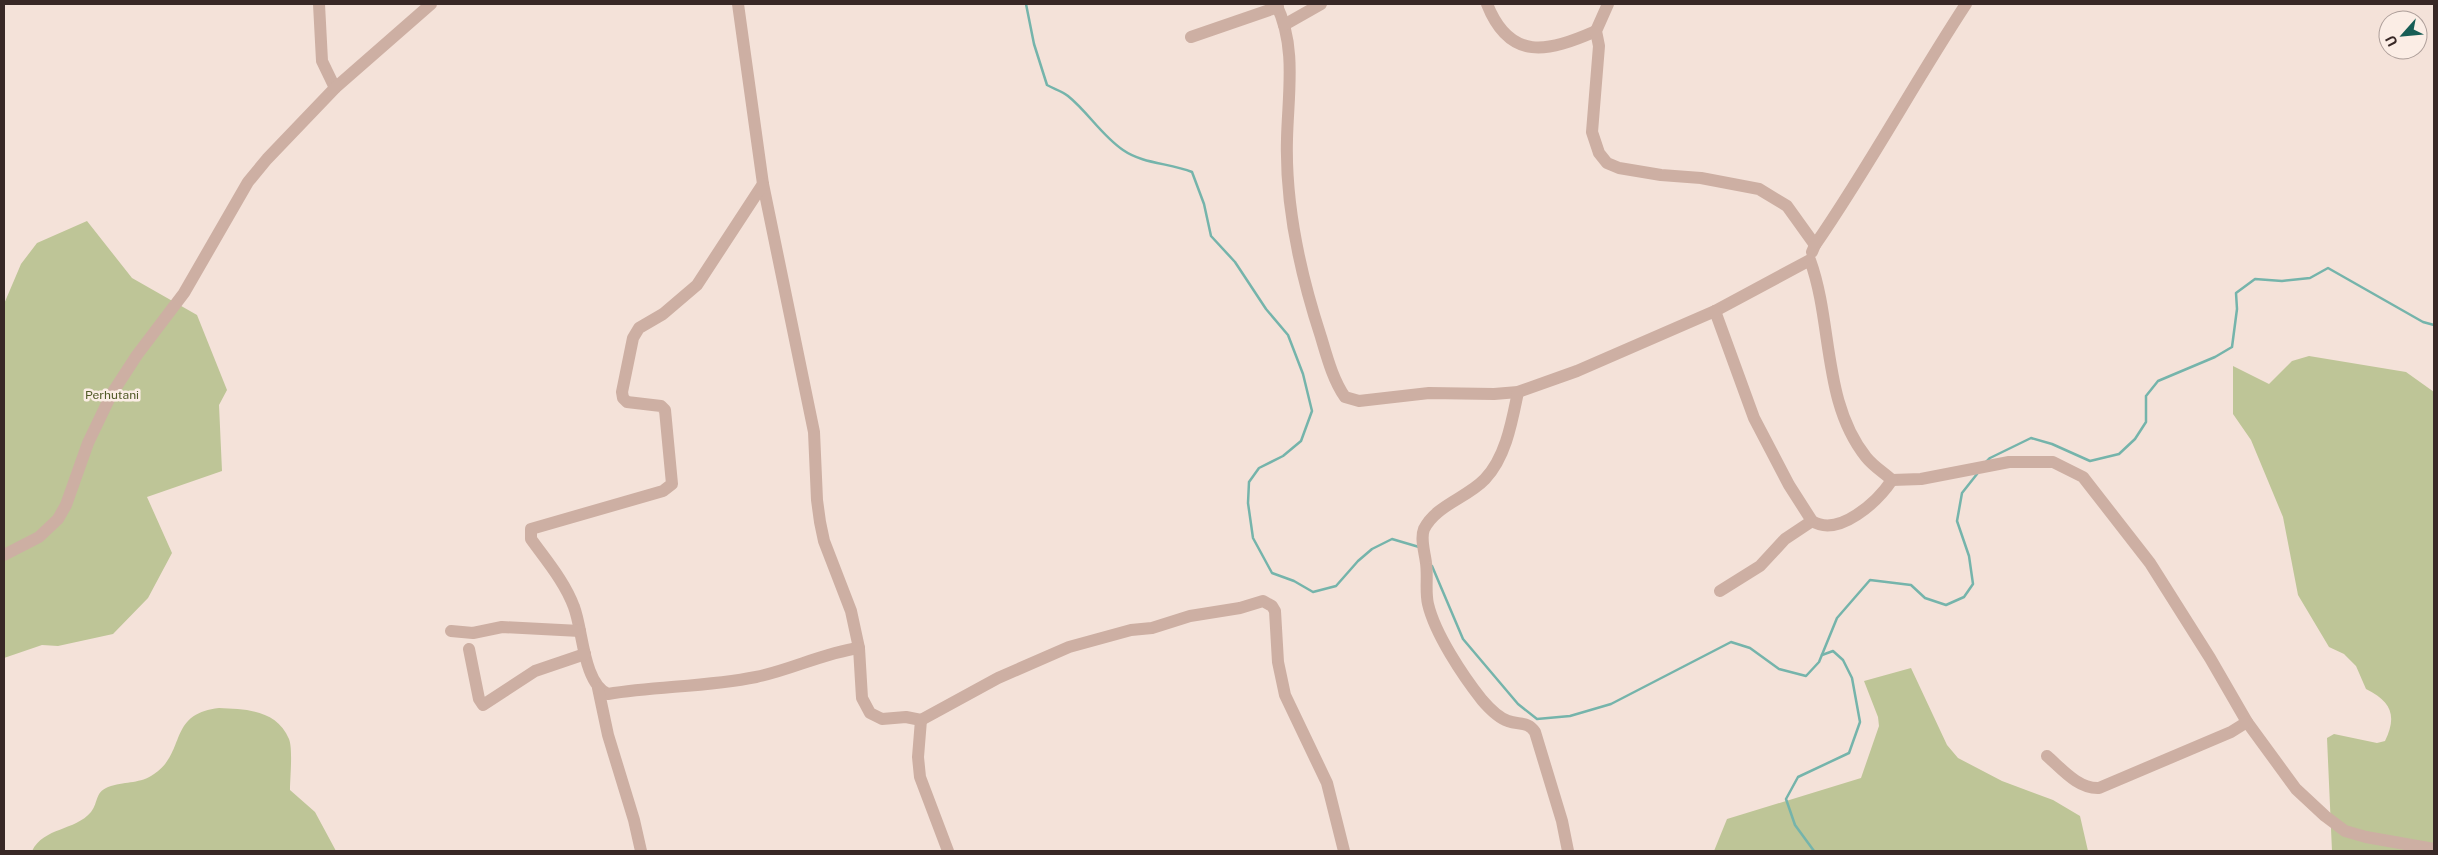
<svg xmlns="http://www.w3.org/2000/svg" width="2438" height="855" font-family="'Public Sans',sans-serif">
<rect width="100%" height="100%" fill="#f4e2d9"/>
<g fill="#bec597">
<polygon points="87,221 132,278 197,315 227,390 219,405 222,471 147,497 172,553 148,598 113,634 58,646 42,645 4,658 4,304 21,264 37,243"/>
<path d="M2309 356 2406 372 2434 392V851H2332L2327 738 2334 734 2377 743 2385 741C2397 716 2392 702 2366 689L2356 666 2344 654 2329 647 2298 595 2283 517 2251 440 2233 414V366L2269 384 2292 361Z"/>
<polygon points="1911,668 1947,745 1958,758 2002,781 2053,800 2080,816 2088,851 1714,851 1727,819 1861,778 1879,726 1878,717 1864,681"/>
<path d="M219 708C246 709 277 710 289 739 293 749 290 778 290 790L315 812 336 851H32C44 827 75 831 91 812 99 802 94 791 111 786 127 781 140 784 154 774 187 752 167 714 219 708Z"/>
</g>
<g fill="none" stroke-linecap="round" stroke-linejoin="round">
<g stroke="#75b4ab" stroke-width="2.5">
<path d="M1026 4 1034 44 1047 85C1054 89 1062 91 1068 96 1088 112 1101 135 1123 150 1143 164 1170 163 1192 172L1204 204 1211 236 1235 262 1266 309 1288 335 1303 374 1312 411 1301 441 1283 456 1259 468 1249 482 1248 503 1253 538 1272 573 1294 581 1313 592 1336 586 1358 561 1372 549 1392 539 1419 547"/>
<polyline points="1986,462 1990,458 2031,438 2052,444 2090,461 2119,454 2135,439 2146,422 2146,396 2158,381 2215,357 2232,347 2237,309 2236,293 2255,279 2282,281 2310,278 2328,268 2423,322 2434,325"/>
<polyline points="1432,566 1463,639 1518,704 1537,719 1570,716 1611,704 1731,642 1750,648 1779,669 1806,676 1819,662 1837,618 1870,580 1911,585 1925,598 1946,605 1964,597 1973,584 1969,556 1957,521 1962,493 1977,474"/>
<polyline points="1814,851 1795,825 1786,799 1798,777 1849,753 1860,722 1852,678 1843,660 1833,651 1822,655"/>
</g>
<g stroke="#cdafa3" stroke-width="12">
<polyline points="319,4 322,61 335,88"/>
<polyline points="738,4 763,184 814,432 817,500 820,522 824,541 851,611 859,648 862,698 870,713 882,719 906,717 921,720 918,757 920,777 948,851"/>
<path d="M1276 4C1297 46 1288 94 1287 139 1285 207 1300 273 1321 337 1327 357 1333 380 1345 397L1359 401 1429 393 1494 394 1518 392 1577 371 1715 311 1810 260C1833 323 1822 402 1866 457 1873 466 1883 472 1892 480L1921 479 2009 462H2053L2083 477 2150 563 2210 658 2247 722 2296 789 2325 816 2345 831 2366 837 2434 849"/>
<path d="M1487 4C1510 62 1548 52 1596 31"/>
<polyline points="1608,4 1596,31 1599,46 1592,132 1599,153 1607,163 1619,168 1661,175 1701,178 1759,189 1787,206 1815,245"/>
<polyline points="1284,25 1321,4"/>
<polyline points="1191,37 1278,7"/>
<path d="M763 184 697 285 663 314 639 328 633 338 622 392 623 398 627 402 661 406 665 410 672 484 663 491 531 529V539C546 560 565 582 574 607 583 630 583 683 608 694 657 686 707 687 756 677 791 670 823 653 859 648"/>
<path d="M1812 252 1815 245C1869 167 1914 83 1966 4"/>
<path d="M1715 311 1754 418 1789 485 1812 521C1839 538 1878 501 1892 480"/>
<path d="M1518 392C1512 421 1506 457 1485 479 1467 498 1436 505 1424 529 1420 539 1425 553 1426 563 1428 577 1425 591 1428 604 1435 634 1463 676 1482 700 1488 707 1499 718 1508 721 1519 725 1528 721 1535 732L1562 821 1568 851"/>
<polyline points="4,555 39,537 58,519 66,505 88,443 111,395 137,355 184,293 248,182 267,159 335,88 431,4"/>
<polyline points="1720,591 1760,566 1785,539 1812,521"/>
<polyline points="451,631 473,633 502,627 580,631"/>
<polyline points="469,649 479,699 483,705 535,671 585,654"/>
<polyline points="598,688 608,735 634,820 641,851"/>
<polyline points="921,720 998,678 1069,647 1131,630 1152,628 1190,616 1240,608 1263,601 1272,606 1275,611 1278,662 1285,695 1327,783 1344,851"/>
<path d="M2047 756C2062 769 2078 789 2099 788L2231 732 2247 722"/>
</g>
</g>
<g text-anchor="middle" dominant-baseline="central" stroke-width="5" stroke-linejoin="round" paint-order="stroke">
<g font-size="12" fill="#505927" stroke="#fbede5">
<text x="112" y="395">Perhutani</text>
</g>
</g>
<rect width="2438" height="855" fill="none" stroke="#382826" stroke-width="10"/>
<g transform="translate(2403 35) rotate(243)"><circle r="24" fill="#fbede5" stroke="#ad9e99"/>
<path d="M0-4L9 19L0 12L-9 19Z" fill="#175d55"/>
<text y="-8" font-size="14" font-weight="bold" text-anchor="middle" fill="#382826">U</text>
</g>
</svg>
